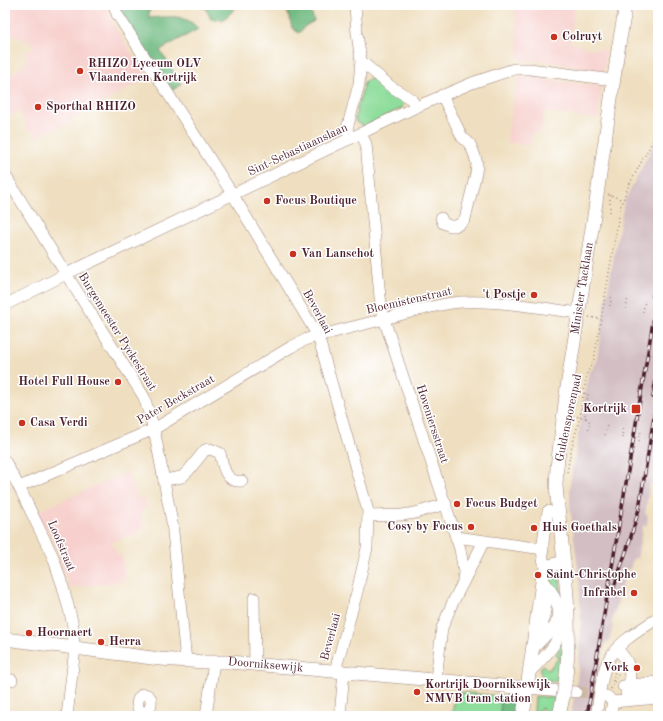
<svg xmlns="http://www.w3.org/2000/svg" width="663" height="721" font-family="'Old Standard TT',serif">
<rect width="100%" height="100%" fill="#fff"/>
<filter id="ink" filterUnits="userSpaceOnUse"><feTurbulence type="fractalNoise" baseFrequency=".025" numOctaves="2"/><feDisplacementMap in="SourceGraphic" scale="8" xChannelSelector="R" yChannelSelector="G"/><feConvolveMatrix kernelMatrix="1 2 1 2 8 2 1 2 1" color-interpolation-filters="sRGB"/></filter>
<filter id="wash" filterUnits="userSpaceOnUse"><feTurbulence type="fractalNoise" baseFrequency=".012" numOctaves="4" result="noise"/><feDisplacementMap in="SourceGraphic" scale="16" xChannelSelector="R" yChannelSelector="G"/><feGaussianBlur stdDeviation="0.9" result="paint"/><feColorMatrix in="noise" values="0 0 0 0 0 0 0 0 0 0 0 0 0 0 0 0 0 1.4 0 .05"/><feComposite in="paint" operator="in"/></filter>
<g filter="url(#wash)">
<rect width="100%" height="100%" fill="#efdfc0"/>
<g fill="#f7d0cd">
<polygon points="5,5 106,5 114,26 148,78 72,119 72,121 35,137 33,131 29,132 20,111 5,117 5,72 11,73 18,70 22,67 26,60 26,52 35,48 33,44 31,44 29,39 24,42 22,38 13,35 5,39"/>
<polygon points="517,5 575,5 570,43 583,45 583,48 606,50 604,71 544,61 519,60 515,10"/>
<polygon points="518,77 529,77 601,87 597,119 544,112 540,133 532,132 530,146 506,142"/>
<polygon points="127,472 138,499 145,498 146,507 141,513 143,530 112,542 117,555 122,554 126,581 69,588 54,542 37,512"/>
</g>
<polygon fill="#d2bec3" points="658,136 658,452 653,484 650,483 645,514 648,515 647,526 643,525 637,559 633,558 630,569 627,569 611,624 613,625 609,642 606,641 600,664 591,716 571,716 578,672 581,625 579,577 570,506 570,485 588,377 589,373 596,364 606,299 624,202"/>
<g fill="#8fdd9c" stroke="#6c7e64">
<polygon points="370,78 375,79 402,98 404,103 402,108 365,126 357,123 355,118 364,83"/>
<polygon points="552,573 557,574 558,579 560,580 562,598 550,580 550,577"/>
<path d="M563 640 560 681C550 682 540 680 540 669L543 665 548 670 559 658 556 654 559 651 555 648Z"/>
<polygon points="455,692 501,696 500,716 452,716"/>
<polygon points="535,696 557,698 553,716 549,716 542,708 536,712 534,711"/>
</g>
<g fill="#73bc84" stroke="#5e6e58">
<path d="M118 5H157L149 11V18C167 17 186 13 198 29L160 50 181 84 173 90 123 19Z"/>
<polygon points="204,5 239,5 223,20 211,19"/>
<polygon points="284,5 309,5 314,21 305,26 299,33 292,28 289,16"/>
<polygon points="501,696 517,699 518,702 517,716 500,716"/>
</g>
</g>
<g filter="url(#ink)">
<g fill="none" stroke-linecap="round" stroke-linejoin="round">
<polyline stroke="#ceb9a2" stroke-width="11" stroke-dasharray="11 5.5" stroke-linecap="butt" points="576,692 609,694"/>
<defs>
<g id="minor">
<polyline points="114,5 117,14 233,195 318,336 368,511 367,548 357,592 335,671"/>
<polyline points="361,61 390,86 411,99 416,107"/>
<polyline points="361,134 366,144 380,297 384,319 460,549 464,572 463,582"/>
<polyline points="350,139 347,129 359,84 361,61 357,34 355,5"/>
<polyline points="5,175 66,274 144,397 154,429 172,522 186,661"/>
<polyline points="441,218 443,223 450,226 455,226 460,224 465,219 476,173 477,164 475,156 470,144 462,137 442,95"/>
<polyline points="5,305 66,274 416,107 472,83 514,69 530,69 613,80"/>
<polyline points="5,461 19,487 53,557 63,587 71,617 73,626 73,637 75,648 67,716"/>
<path d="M164 480 182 477 189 470 205 450 210 449 220 453C223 466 225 483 242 481"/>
<path d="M19 487 154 429 291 347 307 339C332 332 358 326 384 319 409 313 435 304 461 302 501 300 540 308 579 313"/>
<polyline points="368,516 402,515 415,513 446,504"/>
<polyline points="456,537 543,549"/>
<path d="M546 568C538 555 546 526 548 511"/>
<polyline points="254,598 255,665"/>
<polyline points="539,633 542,630 547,596 544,584"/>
<path d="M617 649C630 662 630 667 630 685"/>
<polyline points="532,650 554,627 558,618"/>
<path d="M529 673C537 664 547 655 554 645 562 632 560 609 554 596 551 590 546 584 542 578"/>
<polyline points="5,679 12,680"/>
<polyline points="436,679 442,628 452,604 484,541"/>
<polyline points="623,686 658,682"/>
<polyline points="526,688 576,692"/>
<polyline points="626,693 658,690"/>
<polyline points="606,696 608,697 613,702 658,698"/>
<path d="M146 713C152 707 155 695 143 694 137 698 136 703 139 710L146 713 147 716"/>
<polyline points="206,716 214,662"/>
<polyline points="340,716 344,672"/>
<path d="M596 716C599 701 601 672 609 659 619 641 642 629 658 618"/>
<polyline points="610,716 613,702"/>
</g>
<g id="major">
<path id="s1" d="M5 639 160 659 204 662H229L526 688"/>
<path id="s2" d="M565 684C574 615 562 554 556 486L557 467 567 387 595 209 618 50 624 16V5"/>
<path d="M523 716 543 575C547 564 554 564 564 563"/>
<polyline points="559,716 563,697"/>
</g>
</defs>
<use href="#minor" stroke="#9c7f76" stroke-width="12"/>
<use href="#major" stroke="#9c7f76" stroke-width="14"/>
<g stroke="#9c7f76" stroke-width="1.5" stroke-dasharray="1 3" stroke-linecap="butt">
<polyline points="608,194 623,200"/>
<polyline points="610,212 610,195"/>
<polyline points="610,306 612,294"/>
<polyline points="626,309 628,297"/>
<polyline points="643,312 645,300"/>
<polyline points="589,317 601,319"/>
<polyline points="573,416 586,418 585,414 588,394 583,393"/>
<polyline points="586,418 590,422 588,432"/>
<polyline points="605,435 607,424"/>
<polyline points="622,438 623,427"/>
<polyline points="639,441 641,430"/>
<polyline points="654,443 658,421"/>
<polyline points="567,472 571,450 580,417 587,373 594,360 620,209 628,187 658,131"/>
<polyline points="5,492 11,490"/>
<polyline points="614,682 617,675 620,674"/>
<polyline points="611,689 615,671 620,666"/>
</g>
<use href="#minor" stroke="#fff" stroke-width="11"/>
<use href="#major" stroke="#fff" stroke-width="13"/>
<defs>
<g id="rail">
<polyline points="653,297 658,265"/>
<polyline points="653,397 658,366"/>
<polyline points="613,590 630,540 639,509 658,392"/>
<polyline points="587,716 658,292"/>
</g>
</defs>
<use href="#rail" stroke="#4a1f2b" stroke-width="3.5"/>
<use href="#rail" stroke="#fff" stroke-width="2" stroke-dasharray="6" stroke-linecap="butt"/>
<defs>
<polyline id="major-bridge" points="563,697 565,684"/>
</defs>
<use href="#major-bridge" stroke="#9c7f76" stroke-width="14" stroke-linecap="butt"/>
<use href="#major-bridge" stroke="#fff" stroke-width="13"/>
</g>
</g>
<g fill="#c8321e" stroke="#fff" stroke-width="1.5">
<circle cx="554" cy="37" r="4"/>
<circle cx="80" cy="71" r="4"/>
<circle cx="38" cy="107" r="4"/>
<circle cx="267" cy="201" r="4"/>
<circle cx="293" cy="254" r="4"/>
<circle cx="534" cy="295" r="4"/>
<circle cx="118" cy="382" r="4"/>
<rect x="631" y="404" width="10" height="10" rx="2"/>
<circle cx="22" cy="423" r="4"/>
<circle cx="457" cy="504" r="4"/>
<circle cx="471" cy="527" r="4"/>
<circle cx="534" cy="528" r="4"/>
<circle cx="538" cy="575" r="4"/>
<circle cx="634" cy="593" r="4"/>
<circle cx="29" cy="633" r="4"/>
<circle cx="101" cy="642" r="4"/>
<circle cx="637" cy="668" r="4"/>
<circle cx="417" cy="692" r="4"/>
</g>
<g text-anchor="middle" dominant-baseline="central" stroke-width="3" stroke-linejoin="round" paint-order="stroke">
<g font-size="12" font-weight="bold" fill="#4a1f2b" stroke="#fff" text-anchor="start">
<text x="562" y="37">Colruyt</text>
<text x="88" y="64">RHIZO Lyceum OLV<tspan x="88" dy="14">Vlaanderen Kortrijk</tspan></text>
<text x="46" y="107">Sporthal RHIZO</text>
<text x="275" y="201">Focus Boutique</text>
<text x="301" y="254">Van Lanschot</text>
<text x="526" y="295" text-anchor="end">'t Postje</text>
<text x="110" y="382" text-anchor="end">Hotel Full House</text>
<text x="627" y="409" text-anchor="end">Kortrijk</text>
<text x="30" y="423">Casa Verdi</text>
<text x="465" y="504">Focus Budget</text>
<text x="463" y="527" text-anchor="end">Cosy by Focus</text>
<text x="542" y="528">Huis Goethals</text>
<text x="546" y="575">Saint-Christophe</text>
<text x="626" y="593" text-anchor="end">Infrabel</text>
<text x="37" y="633">Hoornaert</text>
<text x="109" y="642">Herra</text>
<text x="629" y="668" text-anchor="end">Vork</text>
<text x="425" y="685">Kortrijk Doorniksewijk<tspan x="425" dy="14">NMVB tram station</tspan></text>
</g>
<g font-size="12" fill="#4a1f2b" stroke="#fff">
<text transform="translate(298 150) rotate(-25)">Sint-Sebastiaanslaan</text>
<text stroke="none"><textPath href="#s2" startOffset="398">Minister Tacklaan</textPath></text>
<text transform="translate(409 301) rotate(-13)">Bloemistenstraat</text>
<text transform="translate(317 312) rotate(61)">Beverlaai</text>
<text transform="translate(117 332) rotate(58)">Burgemeester Pyckestraat</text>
<text transform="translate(176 400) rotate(-30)">Pater Beckstraat</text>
<text transform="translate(569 418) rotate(-78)">Guldensporenpad</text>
<text transform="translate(432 424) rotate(72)">Hoveniersstraat</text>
<text transform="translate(61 546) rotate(67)">Loofstraat</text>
<text transform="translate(331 637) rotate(-75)">Beverlaai</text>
<text stroke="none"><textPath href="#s1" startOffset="262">Doorniksewijk</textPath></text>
</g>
</g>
<rect width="663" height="721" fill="none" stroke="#fff" stroke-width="20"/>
</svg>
